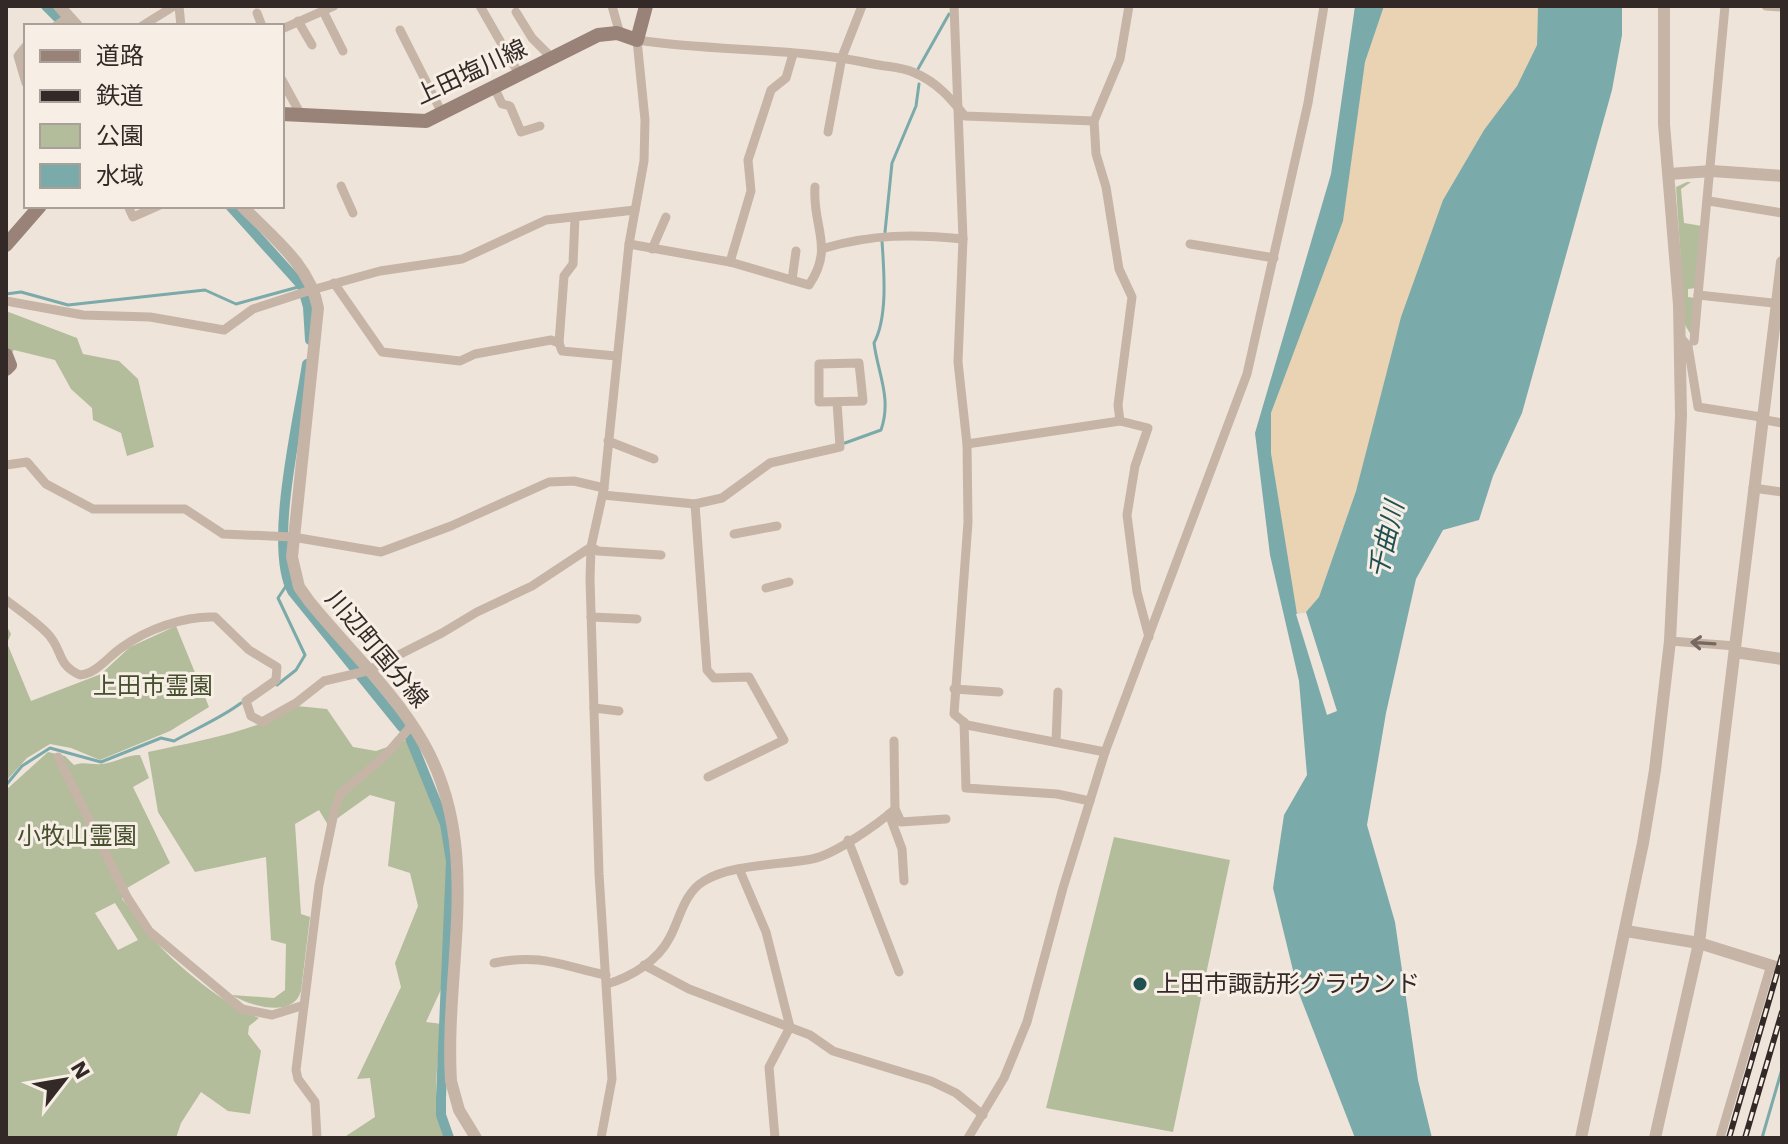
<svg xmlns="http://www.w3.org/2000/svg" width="1788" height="1144" font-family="'Work Sans','Noto Sans JP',sans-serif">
<rect width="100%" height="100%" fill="#efe4da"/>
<g fill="#b3bd9b" fill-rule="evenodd">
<polygon points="1687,182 1691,182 1681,189 1684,223 1702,226 1696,288 1688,289 1688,297 1695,298 1691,335 1685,325 1676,187"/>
<polygon points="6,311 77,338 83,354 119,361 138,379 154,447 127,456 121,433 93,420 92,408 71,389 55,360 14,350 6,361"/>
<polygon points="6,625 11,634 7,643 31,701 101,674 130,647 176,626 209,707 170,731 100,760 71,748 50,744 27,758 6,781"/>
<path d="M297 706 327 709 353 747 376 751 407 740 444 825 449 860 444 983 426 1022 442 1024C438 1063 430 1101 444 1138H343L375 1117 370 1078 357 1079 401 987 395 963 418 906 410 873 388 866 395 802 370 795 328 825 319 810 295 824 301 914 310 917 301 991C293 1019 250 1006 232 995L274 998 285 990 286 944 271 940 266 857 195 872 158 812 148 752C198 741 255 732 297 706Z"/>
<path d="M48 752 65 756 74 765C84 761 91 765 101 764 115 763 125 755 140 755L149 778 133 787 170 863 127 888 122 899C130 907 136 920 144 929 171 961 220 1003 259 1018L249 1026 248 1034 261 1051 250 1114 228 1111 201 1092 181 1123 176 1138H6V790ZM115 903 138 940 118 950 95 913Z"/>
<polygon points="1114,837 1230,860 1173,1132 1046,1108"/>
</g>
<polygon fill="#e9d3b2" points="1384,6 1538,6 1537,45 1517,86 1484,130 1443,200 1356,491 1319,597 1306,612 1296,614 1271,453 1271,413 1310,303 1352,141 1365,62"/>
<polygon fill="#7baaaa" points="1355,6 1384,6 1365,62 1343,221 1271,413 1271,453 1297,614 1306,612 1319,597 1356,491 1401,317 1443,200 1484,130 1517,86 1537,45 1538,6 1622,6 1622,35 1612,90 1522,413 1493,476 1479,520 1443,530 1416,579 1386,713 1367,825 1395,922 1418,1080 1432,1138 1355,1138 1298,991 1273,888 1284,815 1307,775 1299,681 1270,555 1255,433 1331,174"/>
<polygon fill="#efe4da" points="1306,612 1337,711 1327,715 1296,614"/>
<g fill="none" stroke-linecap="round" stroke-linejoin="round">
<g stroke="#7baaaa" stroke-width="3">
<polyline points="918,69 949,14"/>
<polyline points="885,232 892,163 916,106 919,84"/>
<polyline points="6,294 21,292 68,305 205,290 236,304 302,286"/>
<path d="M845 443 881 430C892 398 878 374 874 343 888 317 884 271 882 241"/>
<polyline points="277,685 296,670 305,655 278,598 288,583"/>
<path d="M6 785 22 766 50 748 101 762 161 738 174 741C197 728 221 718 241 703"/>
<polyline points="1762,1138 1782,1069"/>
</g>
<g stroke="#7baaaa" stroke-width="10">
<polyline points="46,6 57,17"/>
<polyline points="230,206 302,286 308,307 310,340"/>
<path d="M307 364C299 418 268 545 292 591L402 727"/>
<polyline points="410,738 445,824 451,861 441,1098 441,1115 449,1138"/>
</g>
<g stroke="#c6b4a7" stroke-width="9">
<polyline points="179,6 181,26"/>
<polyline points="480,6 519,74"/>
<polyline points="612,6 620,34"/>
<polyline points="954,6 963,239 958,362 967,444 968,522 954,714 967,725 1105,752"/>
<polyline points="1129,6 1120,59 1094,121 1096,154 1106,187 1119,269 1132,297 1118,405 1120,421 1148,428 1135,466 1127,515 1137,592 1149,637"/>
<polyline points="1766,6 1782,7"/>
<polyline points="323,11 343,51"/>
<polyline points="516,12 532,38 552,58"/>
<polyline points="257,13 262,26"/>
<polyline points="298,21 312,45"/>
<polyline points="56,26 69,17"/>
<polyline points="142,26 174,6"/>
<polyline points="282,29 334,6"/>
<polyline points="400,30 442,113"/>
<polyline points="26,46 18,56 26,83"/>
<polyline points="282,80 301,115"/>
<polyline points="495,89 502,104 510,106 521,132 540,126"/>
<polyline points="828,132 842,57 862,6"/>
<polyline points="341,186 353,213"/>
<polyline points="1709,201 1782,213"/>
<polyline points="128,206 133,217 158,206"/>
<path d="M629 244 730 262 809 285C835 247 812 227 815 187"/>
<polyline points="1190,244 1274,258"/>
<path d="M825 248C872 234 915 234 963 239"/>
<polyline points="652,249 666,217"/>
<polyline points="730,262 751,191 748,160 771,90 786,78 793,54"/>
<polyline points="792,280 796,251"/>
<polyline points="334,283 382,352 460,361 475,354 551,340 559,343 562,351 616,356"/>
<polyline points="1698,295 1725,6"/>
<polyline points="6,301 83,315 150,317 224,330 253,309 308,291 380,271 462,259 546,220 635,210"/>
<polyline points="1680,337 1688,346 1698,407 1761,417"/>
<polyline points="1694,341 1698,295 1782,304"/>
<polyline points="559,343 564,276 573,264 575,217"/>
<polygon points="859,363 863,401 819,402 819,364"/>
<polyline points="1760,419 1782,423"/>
<polyline points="608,441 654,459"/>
<polyline points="967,444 1120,421"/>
<polyline points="6,465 27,462 46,484 93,509 185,509 223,534 293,537 381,552 451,526 549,482 574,481 604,488"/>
<polyline points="1753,488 1782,492"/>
<polyline points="603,495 695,504 722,498 770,463 840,447 837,402"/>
<polyline points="695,504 707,670 714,678 749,677 784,740 708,777"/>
<polyline points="734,534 777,526"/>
<polyline points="766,588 789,582"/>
<path d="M6 600C19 610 34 620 46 632 64 649 55 664 80 675 96 674 108 657 121 648 147 629 184 616 215 617L249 650 277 667 276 680 246 701 251 716 262 722 296 703 324 681 367 671 442 633 477 612 532 586 591 547 598 551 661 555"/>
<polyline points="591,617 637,619"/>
<polyline points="1670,641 1736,646"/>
<polyline points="954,689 999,692"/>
<polyline points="594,708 619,711"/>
<polyline points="964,722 966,788 1057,794 1090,801"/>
<polyline points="1056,741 1058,692"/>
<polyline points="58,757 127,897 149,931 242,1009 272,1015 301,1006"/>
<polyline points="895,809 901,822 946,819"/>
<polyline points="889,814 902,849 904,881"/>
<polyline points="848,840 899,972"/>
<polyline points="740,871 766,932 790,1027 769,1067 775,1138"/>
<path d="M494 963C542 953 562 966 606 975"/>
<polyline points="644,965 689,989 810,1035 833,1051 931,1081 956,1093 983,1115"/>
<path d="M607 984C631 977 658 961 670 937 680 918 684 893 704 881 731 864 781 865 812 859 834 855 878 824 895 809L894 741"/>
<polyline points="317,1138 315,1102 298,1079 296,1070 319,885 335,808 341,793 385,756 412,725"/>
<path d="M601 1138 612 1079 599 874 590 579 591 547 604 488 629 244 644 161 645 120 637 40C716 52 795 47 873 64 887 67 903 67 915 73 937 82 951 99 965 116L1094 121"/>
<polyline points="968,1138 1004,1078 1027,1022 1063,888 1105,752 1247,374 1308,103 1324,6"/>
<polyline points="1720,1138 1771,965"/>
</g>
<g stroke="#c6b4a7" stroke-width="12">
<polyline points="59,6 77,26"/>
<polyline points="1669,174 1712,171 1782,176"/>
<path d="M242 206C272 237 310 265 318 308L292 557 299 587 309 601C346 647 395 692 424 744 484 850 444 967 451 1081L459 1110 476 1138"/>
<polyline points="1735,652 1782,659"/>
<polyline points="1626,931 1699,943 1782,969"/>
<polyline points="1581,1138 1643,843 1655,770 1670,641 1681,416 1679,305 1664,124 1664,6"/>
<polyline points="1655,1138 1699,943 1782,262"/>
</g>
<g stroke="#998378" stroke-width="14">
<polyline points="282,114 426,121 598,35 617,33 637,40 646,6"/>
<polyline points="6,245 40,206"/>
<polyline points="6,355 10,365 6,369"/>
</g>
<defs>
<g id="rail">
<polyline points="1729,1138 1782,956"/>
<polyline points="1745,1138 1782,1012"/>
</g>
</defs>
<use href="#rail" stroke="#332a27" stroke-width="6"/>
<use href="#rail" stroke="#f7eee5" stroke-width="3" stroke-dasharray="9" stroke-linecap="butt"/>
</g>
<defs><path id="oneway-shaft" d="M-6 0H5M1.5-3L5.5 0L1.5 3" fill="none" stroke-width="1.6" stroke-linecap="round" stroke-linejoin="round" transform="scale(2)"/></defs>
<use stroke="#756861" href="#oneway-shaft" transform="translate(1703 643) rotate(-176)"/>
<circle fill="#205051" stroke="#f7eee5" stroke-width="3" cx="1140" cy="984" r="8"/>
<g text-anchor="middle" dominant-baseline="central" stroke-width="6" stroke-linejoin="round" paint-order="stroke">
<g font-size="24" fill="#332a27" stroke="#f7eee5">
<text transform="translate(471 72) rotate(-25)">上田塩川線</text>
<text transform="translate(377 649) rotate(50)">川辺町国分線</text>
</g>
<g font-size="24" fill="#444f2c" stroke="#f7eee5">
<text x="153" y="686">上田市霊園</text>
<text x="77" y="836">小牧山霊園</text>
</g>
<g font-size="24" fill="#332a27" stroke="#f7eee5" text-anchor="start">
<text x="1156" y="984">上田市諏訪形グラウンド</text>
</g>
<g font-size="26" font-style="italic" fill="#205051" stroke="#f7eee5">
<text transform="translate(1386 540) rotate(-77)">千曲川</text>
</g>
</g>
<rect width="1788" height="1144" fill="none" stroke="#332a27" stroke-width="16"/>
<rect x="24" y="24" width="260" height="184" fill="#f7eee5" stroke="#a9a099" stroke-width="2"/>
<rect x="40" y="50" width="40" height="12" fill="#998378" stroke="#a9a099" stroke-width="2"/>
<text x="96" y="64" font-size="24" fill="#332a27">道路</text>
<rect x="40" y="90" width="40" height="12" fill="#332a27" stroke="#a9a099" stroke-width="2"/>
<text x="96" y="104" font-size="24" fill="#332a27">鉄道</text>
<rect x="40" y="124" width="40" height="24" fill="#b3bd9b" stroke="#a9a099" stroke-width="2"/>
<text x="96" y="144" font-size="24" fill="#332a27">公園</text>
<rect x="40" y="164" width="40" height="24" fill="#7baaaa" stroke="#a9a099" stroke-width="2"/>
<text x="96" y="184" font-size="24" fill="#332a27">水域</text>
<g transform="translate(64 1080) rotate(59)" stroke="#f7eee5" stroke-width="6" paint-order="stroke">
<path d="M0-6L14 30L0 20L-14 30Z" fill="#332a27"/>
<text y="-12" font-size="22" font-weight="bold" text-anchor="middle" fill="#332a27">N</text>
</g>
</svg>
